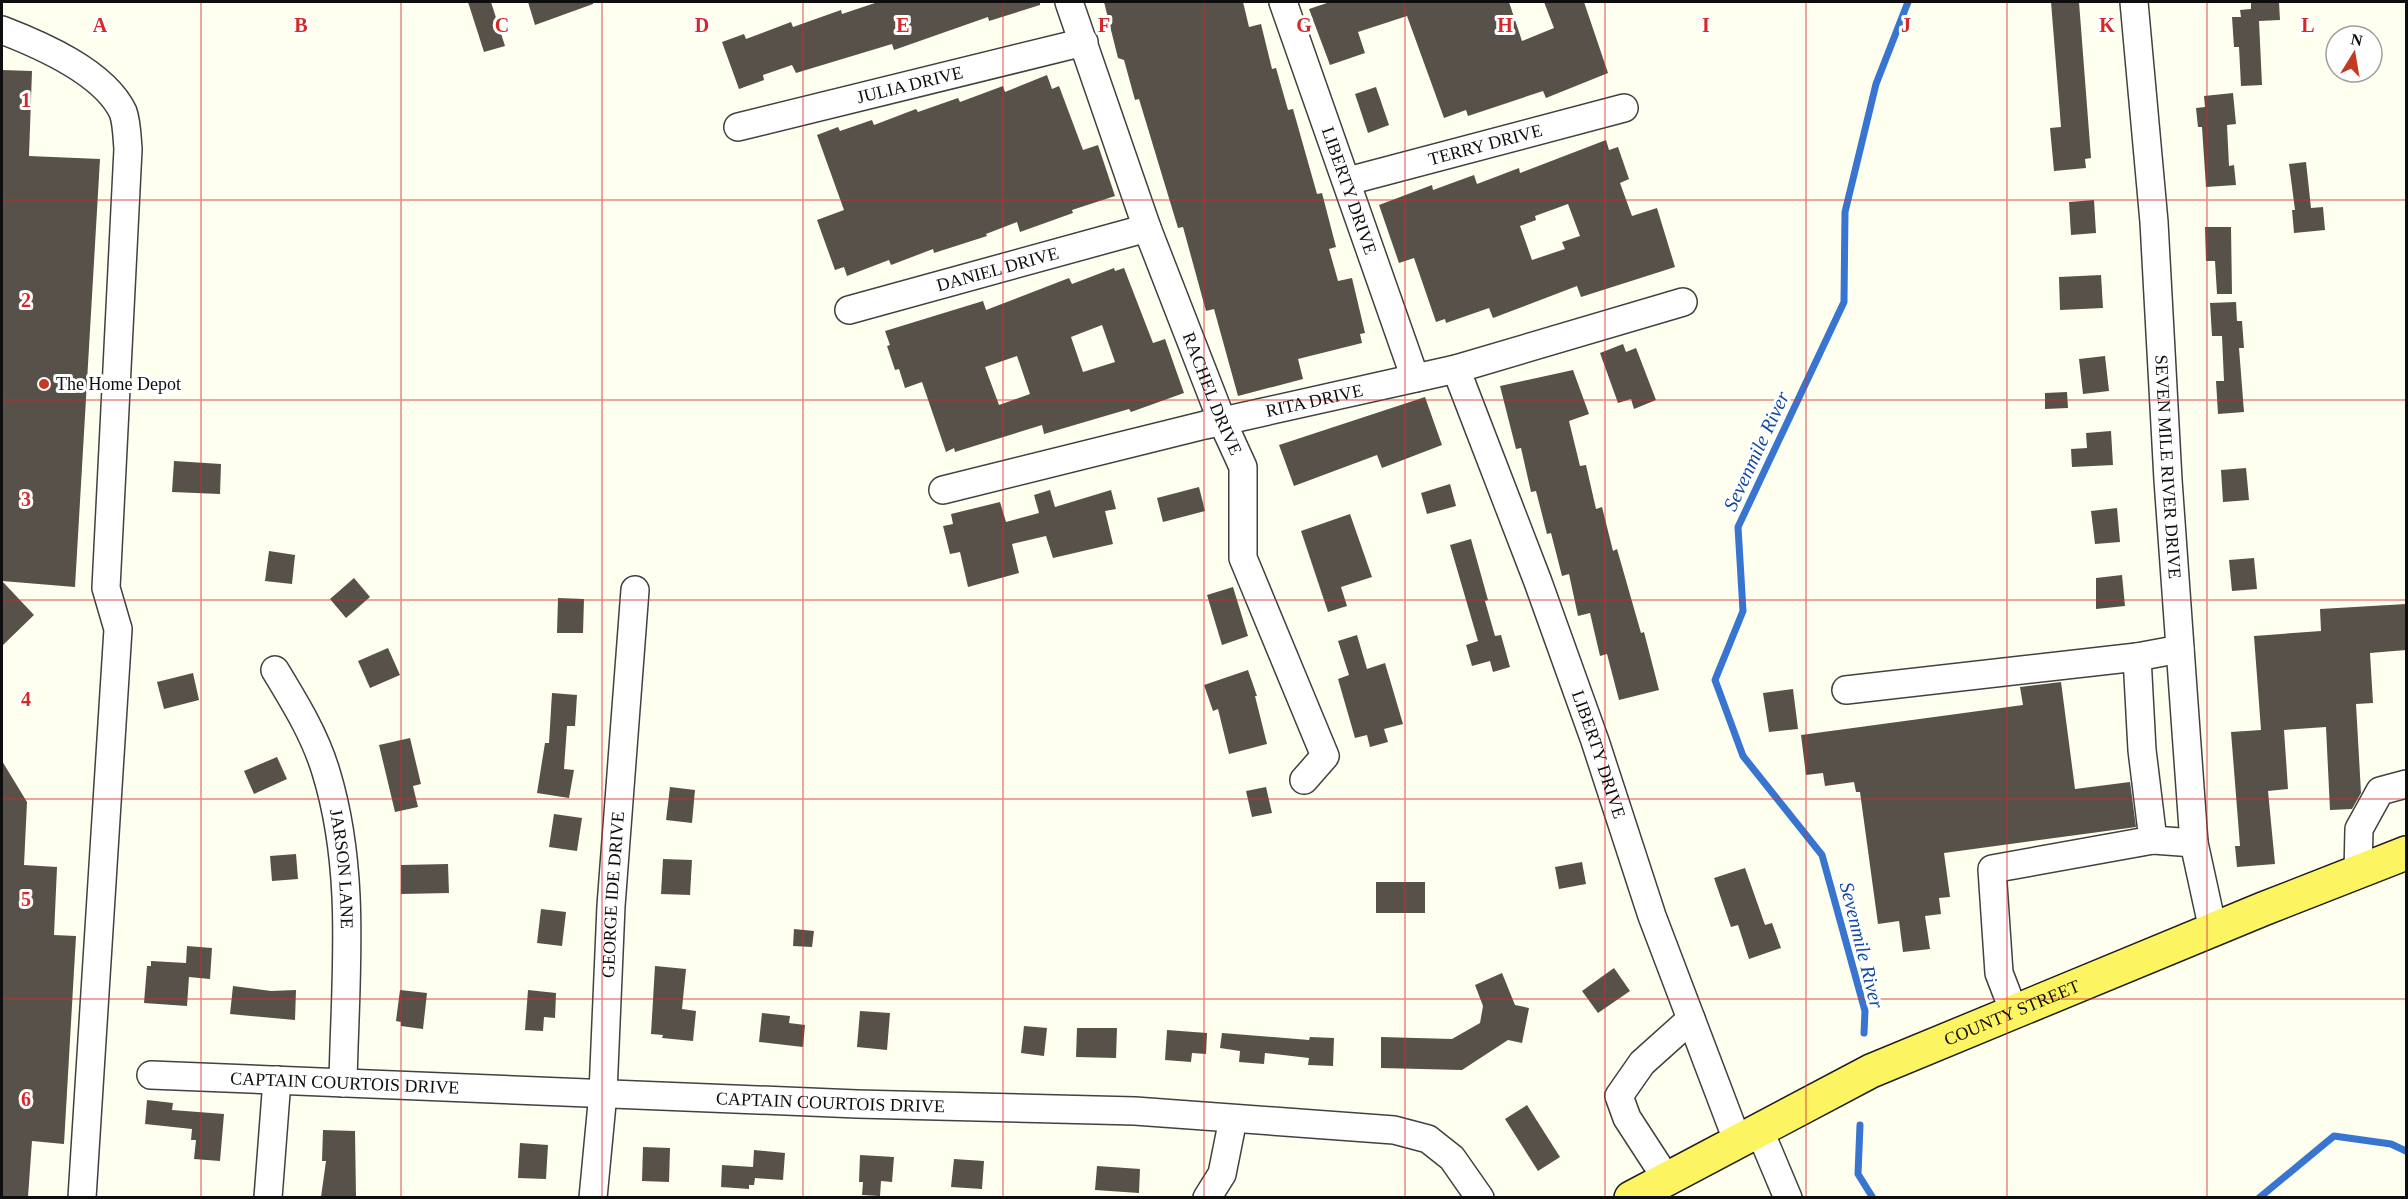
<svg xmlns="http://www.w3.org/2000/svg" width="2408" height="1199" font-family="'Times New Roman',serif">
<rect width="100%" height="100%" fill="#ffffef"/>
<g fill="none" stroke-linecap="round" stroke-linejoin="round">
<g stroke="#3775d1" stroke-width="7">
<polyline points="1864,1033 1865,1011 1822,855 1743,756 1715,680 1743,611 1738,527 1844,302 1845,212 1876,84 1908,2"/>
<polyline points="1860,1125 1858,1174 1873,1198"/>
<polyline points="2259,1198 2334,1136 2391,1144 2406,1151"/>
</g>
</g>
<g fill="#57514a" fill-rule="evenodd">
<polygon points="468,2 491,2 505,46 484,52"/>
<polygon points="528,2 593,2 593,4 535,25"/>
<polygon points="878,2 1040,2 1040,5 989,21 988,17 894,50 892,44 796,73 792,65 763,75 764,80 739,89 722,42 744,34 746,39 791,22 793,27 841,10 842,14"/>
<polygon points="1104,2 1243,2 1249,27 1261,24 1272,69 1276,68 1288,110 1293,109 1317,194 1322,193 1336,247 1329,249 1338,281 1352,278 1365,333 1360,334 1362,343 1298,359 1303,379 1238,396 1214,309 1206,311 1183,227 1178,228 1139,99 1135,100 1124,60 1118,58"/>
<polygon points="1330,2 1509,2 1522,41 1554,28 1544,2 1584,2 1608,73 1546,98 1543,91 1468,116 1466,110 1444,118 1407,16 1358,32 1365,53 1330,65 1309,9"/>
<polygon points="2051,2 2079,2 2091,158 2085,159 2086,168 2054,171 2050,128 2061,127"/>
<polygon points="2251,2 2279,2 2280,20 2259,21 2262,85 2241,86 2239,47 2234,47 2232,17 2241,17 2240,10 2251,9"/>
<polygon points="2,70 32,71 29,156 100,159 75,587 2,581 34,615 2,646"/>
<polygon points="1047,75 1052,89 1059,86 1083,150 1098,145 1115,196 1072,210 1073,213 1020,232 1017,222 986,234 987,236 934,253 933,249 891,265 889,260 847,276 844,267 835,270 817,220 844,210 817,135 838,127 840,131 872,120 874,125 916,109 918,112 958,98 960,102 1003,86 1005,92"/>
<polygon points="1376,87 1389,125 1368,133 1355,94"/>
<polygon points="2233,93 2236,124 2227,125 2229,166 2234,165 2236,185 2206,187 2202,127 2198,127 2196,108 2205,107 2204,96"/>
<path d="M1606 140 1609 150 1618 147 1629 179 1620 183 1632 216 1657 208 1675 267 1581 297 1577 286 1493 318 1489 308 1446 323 1445 319 1436 322 1414 258 1399 263 1379 205 1432 185 1433 190 1474 175 1477 184 1519 168 1520 173ZM1568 204 1580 236 1562 242 1565 249 1532 260 1520 226 1536 220 1535 216Z"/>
<polygon points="2306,162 2311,208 2323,207 2325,230 2294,233 2292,210 2295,210 2289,164"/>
<polygon points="2094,200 2096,233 2071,235 2069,202"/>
<polygon points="2205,227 2231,227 2232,294 2217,294 2215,261 2206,261"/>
<path d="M1114 268 1115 271 1124 268 1153 343 1165 339 1184 393 1131 412 1129 409 1044 434 1042 425 955 452 954 448 946 452 922 382 905 388 899 369 895 370 887 346 890 345 885 331 983 301 986 310 1069 278 1072 284ZM1102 325 1115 362 1083 372 1071 337ZM1017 356 1030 394 999 405 985 367Z"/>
<polygon points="2101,275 2103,308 2060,310 2059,277"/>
<polygon points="2236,302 2237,321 2242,321 2244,348 2239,348 2244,412 2218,414 2216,381 2224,381 2222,336 2212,336 2210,303"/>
<polygon points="1623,344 1626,352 1636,348 1656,400 1634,409 1631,399 1618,403 1600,353"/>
<polygon points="2105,356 2109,391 2083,394 2079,359"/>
<polygon points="1573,370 1589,414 1569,421 1580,466 1586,465 1596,509 1602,507 1613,551 1617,549 1641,633 1644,632 1659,690 1619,700 1607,654 1600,656 1590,613 1578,616 1569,574 1562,576 1551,533 1547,534 1536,491 1531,492 1521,448 1516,449 1500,386"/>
<polygon points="2067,392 2068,408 2045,409 2045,393"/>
<polygon points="1425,397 1442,445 1382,468 1377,455 1294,486 1279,445"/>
<polygon points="2111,431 2113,465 2072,467 2071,449 2087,448 2086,433"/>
<polygon points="174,461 221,464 220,494 172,492"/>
<polygon points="2246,468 2249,500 2223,502 2221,470"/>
<polygon points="1450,484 1456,506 1427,514 1421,493"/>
<polygon points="1199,487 1205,511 1163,522 1157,498"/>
<polygon points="1050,490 1055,507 1111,490 1116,509 1105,511 1113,544 1053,558 1046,536 1012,544 1019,573 968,587 960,552 950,554 943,526 953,524 951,514 1000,502 1006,522 1039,513 1034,495"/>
<polygon points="2117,508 2120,542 2095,544 2091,511"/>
<polygon points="1350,514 1372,577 1341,587 1347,606 1328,612 1301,531"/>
<polygon points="1471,539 1488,600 1485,601 1495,636 1501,635 1510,667 1493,672 1490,661 1472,666 1466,645 1478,641 1450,545"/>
<polygon points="269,551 295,555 292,584 265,581"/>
<polygon points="2254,558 2257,589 2232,591 2229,560"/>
<polygon points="2122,575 2125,606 2096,609 2096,578"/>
<polygon points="354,578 370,597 346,618 330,599"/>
<polygon points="1233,587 1248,636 1222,645 1207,595"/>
<polygon points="558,598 584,599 583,633 557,633"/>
<polygon points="2406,604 2406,650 2370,653 2373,703 2356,704 2361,793 2352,809 2330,810 2326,727 2284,730 2288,789 2268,791 2275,864 2237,867 2235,846 2240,846 2231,732 2261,730 2254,636 2321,631 2320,609"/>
<polygon points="1357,635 1367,669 1385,663 1403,724 1384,729 1388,742 1370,747 1367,735 1355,738 1338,679 1349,675 1338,641"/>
<polygon points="388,648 400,675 370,688 358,661"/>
<polygon points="1248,670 1257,696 1255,696 1267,744 1229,754 1218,709 1213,711 1204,685"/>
<polygon points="193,673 199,700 164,709 157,682"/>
<polygon points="2061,682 2075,789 2130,782 2136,827 1944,853 1950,897 1939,898 1941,914 1925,916 1930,949 1903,952 1899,921 1878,924 1860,792 1856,792 1854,782 1825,786 1823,773 1806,775 1801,735 2023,705 2020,687"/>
<polygon points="1793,689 1798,729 1769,732 1763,693"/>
<polygon points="552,693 577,695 575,726 567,726 564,769 574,770 569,798 537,793 545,743 549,743"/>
<polygon points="410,738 421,784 413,786 418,807 395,812 379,745"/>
<polygon points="277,757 287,779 254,794 244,771"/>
<polygon points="2,761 27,802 24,865 57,867 54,935 76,936 64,1144 32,1141 28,1197 2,1197"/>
<polygon points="670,787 695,790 692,823 666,820"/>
<polygon points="1266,787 1272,813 1252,817 1246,791"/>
<polygon points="554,814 582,818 577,851 549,847"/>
<polygon points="296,854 298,879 272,881 270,856"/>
<polygon points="663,859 692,860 690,895 661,894"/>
<polygon points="1582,862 1586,884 1559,889 1555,867"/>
<polygon points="448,864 449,893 401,894 401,865"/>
<polygon points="1745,868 1765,925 1772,923 1781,948 1749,959 1738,925 1731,927 1714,878"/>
<rect x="1376" y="882" width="49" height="31"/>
<polygon points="541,909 566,912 562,946 537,943"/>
<polygon points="794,929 814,931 812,947 793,946"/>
<polygon points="187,946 212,948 210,979 189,977 187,1006 144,1003 147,966 151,966 151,961 186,963"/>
<polygon points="655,966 686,969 682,1009 696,1011 693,1041 662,1038 663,1035 651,1034"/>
<polygon points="1614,968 1630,991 1598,1013 1582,991"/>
<polygon points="1502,973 1515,1005 1529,1008 1522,1043 1508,1040 1462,1070 1381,1068 1381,1037 1452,1039 1480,1023 1483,1006 1475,985"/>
<polygon points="233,986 271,991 296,990 295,1020 230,1014"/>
<polygon points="400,990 427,993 423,1029 401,1026 401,1022 396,1021"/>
<polygon points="528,990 556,993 555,1018 544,1017 543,1031 525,1030"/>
<polygon points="860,1011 890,1013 887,1050 857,1047"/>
<polygon points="762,1013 790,1016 789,1023 805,1025 803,1047 759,1042"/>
<polygon points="1024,1026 1047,1028 1044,1056 1021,1053"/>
<polygon points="1077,1028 1117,1028 1116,1058 1076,1057"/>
<polygon points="1167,1030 1207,1033 1206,1054 1192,1053 1191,1062 1165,1060"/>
<polygon points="1222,1033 1309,1040 1310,1037 1334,1038 1333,1066 1308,1065 1309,1058 1265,1053 1264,1064 1239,1062 1240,1051 1220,1048"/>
<polygon points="147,1100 173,1103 172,1110 224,1114 220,1161 194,1159 196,1140 191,1140 192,1129 145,1124"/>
<polygon points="1527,1105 1560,1157 1538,1171 1505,1119"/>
<polygon points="323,1130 355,1131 356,1197 321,1197 326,1161 322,1161"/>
<polygon points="520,1143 548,1145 546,1179 518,1178"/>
<polygon points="643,1147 670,1148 669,1182 642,1181"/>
<polygon points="754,1150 785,1153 783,1180 755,1178 754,1185 749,1185 749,1189 721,1187 722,1165 753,1167"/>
<polygon points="860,1155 894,1157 892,1182 881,1181 880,1196 862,1195 863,1182 859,1182"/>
<polygon points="954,1159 984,1161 982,1189 951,1187"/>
<polygon points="1097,1166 1140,1169 1139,1193 1095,1190"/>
</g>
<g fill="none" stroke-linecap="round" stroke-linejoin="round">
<defs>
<g id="minor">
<path id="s1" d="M1069 2 1147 228 1222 421 1243 467V558L1325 756 1304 780"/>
<path id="s2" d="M1283 2 1415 378"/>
<path id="s3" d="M2134 2 2154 222 2168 480 2194 843 2213 930"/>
<path d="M2 30C41 45 104 72 123 112 127 123 127 138 128 149L106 588 118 629 82 1198"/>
<path id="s4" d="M738 127 1084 42"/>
<path id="s5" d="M1348 181 1624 108"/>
<path id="s6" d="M849 310 1147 228"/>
<path id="s7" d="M1456 369 1538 582 1595 741 1652 916 1737 1140"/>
<path id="s8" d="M943 490 1205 425 1456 369 1683 302"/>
<polyline points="2137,657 2142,750 2153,840"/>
<path id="s9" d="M275 670C295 703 315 735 326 772 357 873 345 979 343 1083"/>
<polyline points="1846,690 2137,657 2180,649"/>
<polyline points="2358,872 2359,829 2380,791 2406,784"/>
<polyline points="2014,1012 1999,973 1992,869 2153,840 2194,843"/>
<path id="s10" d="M151 1075 857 1104 1135 1111 1394 1130 1428 1139 1452 1158 1480 1198"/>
<polyline points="1759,1129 1788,1198"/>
<polyline points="1666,1178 1627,1118 1619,1096 1642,1063 1691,1019"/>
<polyline points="268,1198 277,1080"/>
<path id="s11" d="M593 1198 603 1093 611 906 635 590"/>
<polyline points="1207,1198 1222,1174 1233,1119"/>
</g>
<g id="major">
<path id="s12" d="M1631 1198 1871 1071 2263 909 2406 853"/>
</g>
</defs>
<use href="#minor" stroke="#414141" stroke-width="30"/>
<use href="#major" stroke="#1f1f1f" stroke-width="36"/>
<use href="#minor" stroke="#fff" stroke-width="27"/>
<use href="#major" stroke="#fcf561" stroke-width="33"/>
</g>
<path fill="none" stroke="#d62828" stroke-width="1.5" stroke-opacity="0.55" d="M201 2V1198M401 2V1198M602 2V1198M803 2V1198M1003 2V1198M1204 2V1198M1405 2V1198M1605 2V1198M1806 2V1198M2007 2V1198M2207 2V1198M2 200H2406M2 400H2406M2 600H2406M2 799H2406M2 999H2406"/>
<circle fill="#c23a22" stroke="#fff" stroke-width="2" cx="44" cy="384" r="6"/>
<g text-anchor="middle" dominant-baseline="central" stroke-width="6" stroke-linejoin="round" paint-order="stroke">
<g font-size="18" fill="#0e0e0e" stroke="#fff">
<text stroke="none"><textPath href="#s4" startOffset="177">JULIA DRIVE</textPath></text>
<text stroke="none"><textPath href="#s5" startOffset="142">TERRY DRIVE</textPath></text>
<text stroke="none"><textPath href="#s2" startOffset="200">LIBERTY DRIVE</textPath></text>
<text stroke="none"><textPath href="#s6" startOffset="154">DANIEL DRIVE</textPath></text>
<text stroke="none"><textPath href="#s1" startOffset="417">RACHEL DRIVE</textPath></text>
<text stroke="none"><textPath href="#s8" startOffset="382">RITA DRIVE</textPath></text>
<text stroke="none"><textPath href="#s3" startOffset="466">SEVEN MILE RIVER DRIVE</textPath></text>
<text stroke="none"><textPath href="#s7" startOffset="411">LIBERTY DRIVE</textPath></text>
<text stroke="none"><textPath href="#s9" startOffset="213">JARSON LANE</textPath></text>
<text stroke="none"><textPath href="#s11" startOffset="304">GEORGE IDE DRIVE</textPath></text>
<text stroke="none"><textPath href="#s12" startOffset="424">COUNTY STREET</textPath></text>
<text stroke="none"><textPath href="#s10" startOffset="194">CAPTAIN COURTOIS DRIVE</textPath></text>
<text stroke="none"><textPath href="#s10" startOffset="680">CAPTAIN COURTOIS DRIVE</textPath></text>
</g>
<g font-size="18" fill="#0e0e0e" stroke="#fff" text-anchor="start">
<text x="56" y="384">The Home Depot</text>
</g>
<g font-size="20" font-style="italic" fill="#1348a3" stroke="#fff">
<text transform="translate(1756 451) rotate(-65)">Sevenmile River</text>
<text transform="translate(1862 945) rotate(76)">Sevenmile River</text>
</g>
</g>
<g font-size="20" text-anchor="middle" font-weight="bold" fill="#d62828" stroke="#fff" stroke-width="6" stroke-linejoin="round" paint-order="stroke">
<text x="100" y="32">A</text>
<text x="301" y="32">B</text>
<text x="502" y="32">C</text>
<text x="702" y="32">D</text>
<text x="903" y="32">E</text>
<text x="1104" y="32">F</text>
<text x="1304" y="32">G</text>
<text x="1505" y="32">H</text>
<text x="1706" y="32">I</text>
<text x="1906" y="32">J</text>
<text x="2107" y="32">K</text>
<text x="2308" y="32">L</text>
<text x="26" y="107">1</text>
<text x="26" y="307">2</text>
<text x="26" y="506">3</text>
<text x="26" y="706">4</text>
<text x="26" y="906">5</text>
<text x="26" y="1106">6</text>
</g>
<rect width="2408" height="1199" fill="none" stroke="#0e0e0e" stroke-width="6"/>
<g transform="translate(2354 54) rotate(11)"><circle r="28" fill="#ffffff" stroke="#9f9f9f" stroke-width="1.5"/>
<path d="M0-4.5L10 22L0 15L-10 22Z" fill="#c23a22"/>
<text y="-9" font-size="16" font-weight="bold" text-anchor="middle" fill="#0e0e0e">N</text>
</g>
</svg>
